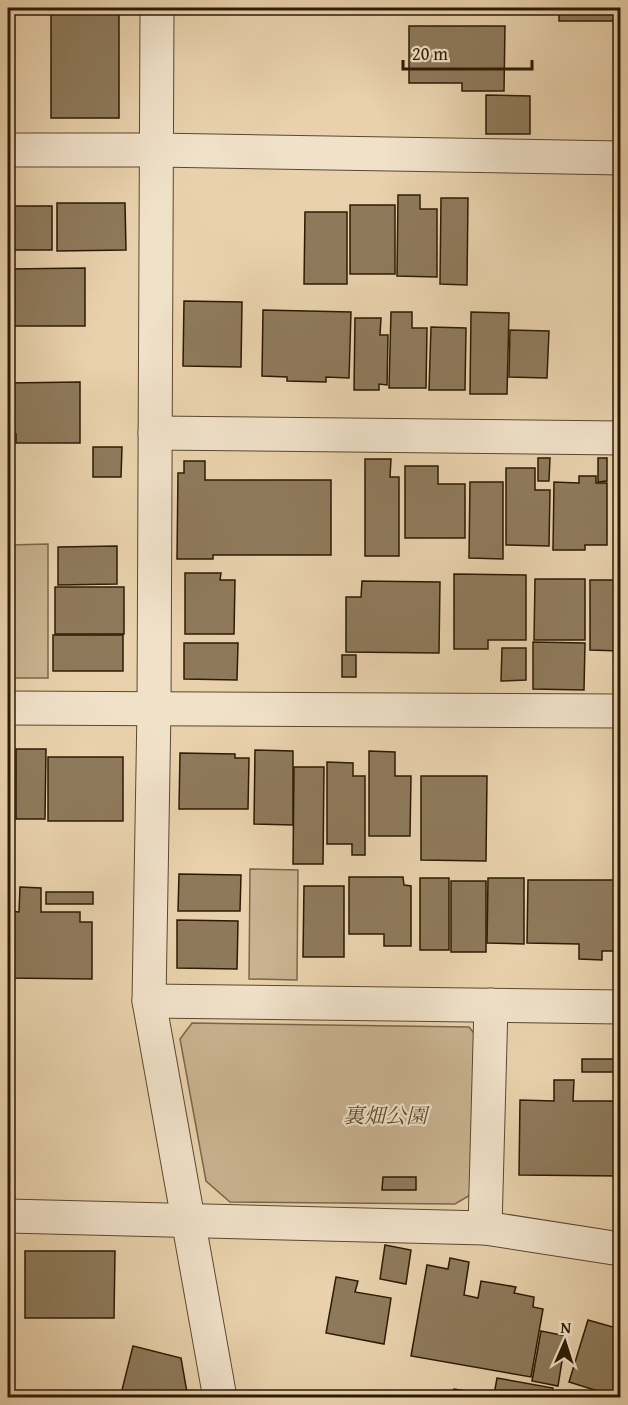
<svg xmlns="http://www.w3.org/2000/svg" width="628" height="1405" font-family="'Gentium Book Plus','Noto Serif JP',serif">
<rect width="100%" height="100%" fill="#e8d1ac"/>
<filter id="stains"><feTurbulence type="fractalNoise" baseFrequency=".00333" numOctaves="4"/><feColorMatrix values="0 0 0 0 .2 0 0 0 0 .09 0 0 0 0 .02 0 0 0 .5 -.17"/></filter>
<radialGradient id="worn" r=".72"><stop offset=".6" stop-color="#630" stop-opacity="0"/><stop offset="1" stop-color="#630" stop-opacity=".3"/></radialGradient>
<g fill="#c8b28f" stroke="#7a664a" stroke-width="1.5">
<polygon points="48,544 48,678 8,678 8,545"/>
<polygon points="250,869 298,870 297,980 249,979"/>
<polygon points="192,1023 469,1027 477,1037 472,1194 455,1204 230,1202 206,1181 180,1039"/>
</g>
<g fill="#8e7a5b" stroke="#2d1b04" stroke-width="1.5">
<rect x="51" y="8" width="68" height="110"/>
<rect x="559" y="8" width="61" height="13"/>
<polygon points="409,26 505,26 504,91 462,91 462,83 409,83"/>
<polygon points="486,95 530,96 530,134 486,134"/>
<polygon points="398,195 420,195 420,209 437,209 437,277 397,276"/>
<polygon points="615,197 620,197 620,265 614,265"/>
<polygon points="441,198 468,198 467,285 440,284"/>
<polygon points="57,203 125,203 126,250 57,251"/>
<rect x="350" y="205" width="45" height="69"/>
<rect x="8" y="206" width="44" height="44"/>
<polygon points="305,212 347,212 347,284 304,284"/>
<polygon points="85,268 85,326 8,326 8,269"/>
<polygon points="184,301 242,302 241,367 183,366"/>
<polygon points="263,310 351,312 349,378 326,377 326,382 287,381 287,377 262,376"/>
<polygon points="391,312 412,312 412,328 427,328 426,388 389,388"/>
<polygon points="471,312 509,313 507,394 470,394"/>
<polygon points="355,318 381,318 380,335 388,335 387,385 379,384 379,390 354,390"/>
<polygon points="431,327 466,328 465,390 429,390"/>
<polygon points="510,330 549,331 547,378 509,377"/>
<polygon points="80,382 80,443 16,443 16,434 8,434 8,383"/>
<polygon points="93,447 122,447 121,477 93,477"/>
<polygon points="538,458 550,458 549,481 538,481"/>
<polygon points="598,458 607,458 607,481 598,482"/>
<polygon points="365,459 391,459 390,477 399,477 399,556 365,556"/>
<polygon points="184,461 205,461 205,480 331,480 331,555 213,555 213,559 177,559 178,473 184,473"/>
<polygon points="405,466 438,466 438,484 465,484 465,538 405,538"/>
<polygon points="506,468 535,468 535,490 550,490 549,546 506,545"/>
<polygon points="579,476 596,476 596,483 607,483 607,545 585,545 585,550 553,550 554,482 579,483"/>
<polygon points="470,482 503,482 503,559 469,558"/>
<polygon points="117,546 117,584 58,585 58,547"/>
<polygon points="185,573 221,573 220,580 235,580 234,634 185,634"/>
<polygon points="454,574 526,575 526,640 488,640 488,649 454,649"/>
<polygon points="535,579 585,579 585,640 534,640"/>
<polygon points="590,580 620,580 620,651 590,650"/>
<polygon points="362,581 440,582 439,653 346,652 346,597 361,597"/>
<rect x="55" y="587" width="69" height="47"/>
<rect x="53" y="635" width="70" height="36"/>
<polygon points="533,642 585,643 584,690 533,689"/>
<polygon points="184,643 238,643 237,680 184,679"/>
<polygon points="502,648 526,648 526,680 501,681"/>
<rect x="342" y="655" width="14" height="22"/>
<polygon points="16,749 46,749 45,819 16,819"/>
<polygon points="255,750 293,751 293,825 254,824"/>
<polygon points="369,751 395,752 395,776 411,776 410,836 369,836"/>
<polygon points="180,753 235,754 235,758 249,758 248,809 179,809"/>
<rect x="48" y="757" width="75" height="64"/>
<polygon points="327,762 353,763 353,776 365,776 365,855 352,855 352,844 327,844"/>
<polygon points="294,767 324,767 323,864 293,864"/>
<polygon points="421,776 487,776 486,861 421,860"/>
<polygon points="179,874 241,875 240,911 178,911"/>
<polygon points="349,877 403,877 404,885 411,886 411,946 384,946 384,934 349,934"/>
<rect x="420" y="878" width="29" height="72"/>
<polygon points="488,878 524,878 524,944 487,943"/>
<polygon points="528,880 620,880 620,951 602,951 602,960 579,959 579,944 527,943"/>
<rect x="451" y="881" width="35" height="71"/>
<polygon points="304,886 344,886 344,957 303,957"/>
<polygon points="20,887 41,888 41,912 80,912 80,922 92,922 92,979 8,978 8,911 19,912"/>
<rect x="46" y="892" width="47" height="12"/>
<polygon points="177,920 238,921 237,969 177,968"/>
<rect x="582" y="1059" width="38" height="13"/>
<polygon points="554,1080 574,1080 573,1101 620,1101 620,1176 519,1175 520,1100 554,1101"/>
<polygon points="383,1177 416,1177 416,1190 382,1190"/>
<polygon points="385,1245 411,1250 406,1284 380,1279"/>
<polygon points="25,1251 115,1251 114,1318 25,1318"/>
<polygon points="450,1258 469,1262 464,1295 478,1298 481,1281 516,1287 514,1293 534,1297 533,1307 543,1309 531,1377 411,1356 427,1265 448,1269"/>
<polygon points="336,1277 358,1281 355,1292 391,1298 384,1344 326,1333"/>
<polygon points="588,1320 620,1329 620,1398 613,1398 614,1396 569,1382"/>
<polygon points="541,1331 566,1336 558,1386 532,1381"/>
<polygon points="133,1346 181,1358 188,1398 120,1398"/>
<polygon points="497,1378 553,1388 552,1398 453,1398 454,1389 494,1395"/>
</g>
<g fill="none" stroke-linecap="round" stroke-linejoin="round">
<defs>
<g id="minor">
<polyline points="157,8 154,709 149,1001 220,1398"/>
<polyline points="8,150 156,150 620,158"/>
<polyline points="155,433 620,438"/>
<polyline points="8,708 620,711"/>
<polyline points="149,1001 620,1007"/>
<polyline points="8,1216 485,1228 620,1249"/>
<polyline points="485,1228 491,1005"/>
</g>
</defs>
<use href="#minor" stroke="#5c482e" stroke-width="35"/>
<use href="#minor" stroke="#f0e1c9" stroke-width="33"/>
</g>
<g text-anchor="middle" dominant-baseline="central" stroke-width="4.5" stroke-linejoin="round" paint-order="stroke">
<g font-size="21" font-style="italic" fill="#5c482e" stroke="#f0e1c9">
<text x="385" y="1115">裏畑公園</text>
</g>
</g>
<rect width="628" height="1405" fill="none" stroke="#e8d1ac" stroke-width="30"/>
<rect x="9" y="9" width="610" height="1387" fill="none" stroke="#2d1b04" stroke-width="3"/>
<rect x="15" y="15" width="598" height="1375" fill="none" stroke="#2d1b04" stroke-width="1.5"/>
<g transform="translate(565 1342) rotate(3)" stroke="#f0e1c9" stroke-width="4.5" paint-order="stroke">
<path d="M0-4.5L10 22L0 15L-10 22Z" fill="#2d1b04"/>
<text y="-9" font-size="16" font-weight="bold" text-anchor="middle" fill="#2d1b04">N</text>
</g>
<path d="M403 60v9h129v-9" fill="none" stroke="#2d1b04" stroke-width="3"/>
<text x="412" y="60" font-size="18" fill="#2d1b04" stroke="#f0e1c9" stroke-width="4.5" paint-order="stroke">20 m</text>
<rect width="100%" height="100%" filter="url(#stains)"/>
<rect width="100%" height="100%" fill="url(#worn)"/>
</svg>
